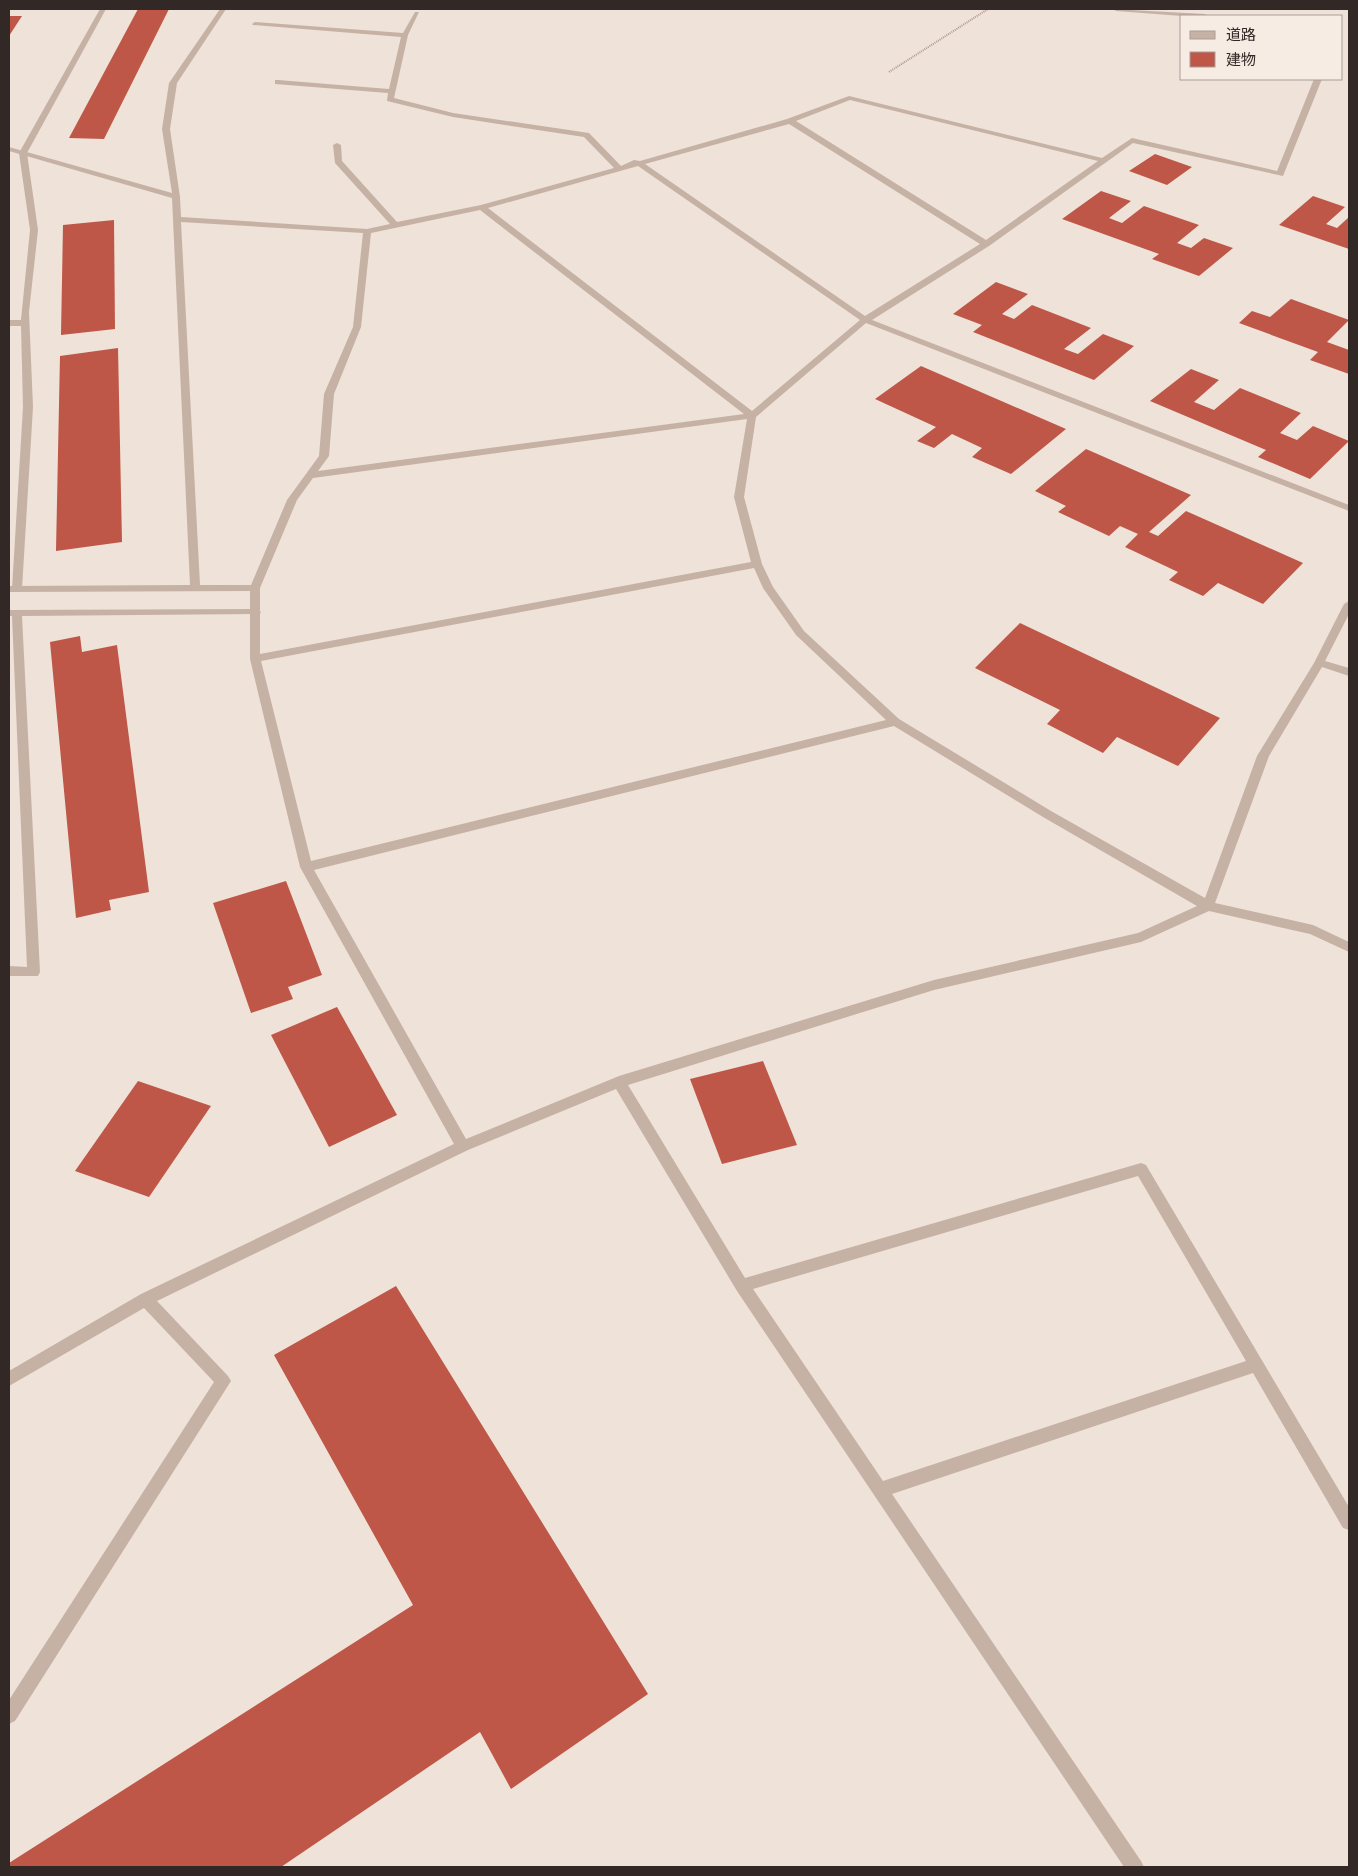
<svg xmlns="http://www.w3.org/2000/svg" width="1358" height="1876" font-family="Karla,'Noto Sans JP',sans-serif">
<rect width="100%" height="100%" fill="#efe2d8"/>
<g fill="#be5747">
<polygon points="138,9 169,9 104,139 69,138"/>
<polygon points="9,16 22,16 9,36"/>
<polygon points="1155,154 1192,167 1167,185 1129,171"/>
<polygon points="1101,191 1131,201 1109,218 1122,223 1144,206 1199,225 1177,243 1191,248 1204,238 1233,248 1199,276 1152,259 1159,254 1062,219"/>
<polygon points="1313,196 1345,207 1326,224 1337,228 1349,217 1349,249 1279,225"/>
<polygon points="114,220 115,329 61,335 63,225"/>
<polygon points="996,282 1028,294 1002,314 1014,319 1032,305 1091,328 1064,349 1078,354 1103,334 1134,346 1094,380 973,332 982,325 953,314"/>
<polygon points="1291,299 1349,320 1327,342 1349,350 1349,374 1310,360 1318,352 1239,323 1252,311 1270,317"/>
<polygon points="118,348 122,542 56,551 60,356"/>
<polygon points="921,366 1066,429 1011,474 972,457 982,448 952,434 934,448 917,441 936,427 875,399"/>
<polygon points="1191,369 1219,380 1194,402 1214,410 1240,388 1301,413 1280,433 1297,440 1313,426 1349,441 1310,479 1258,457 1266,450 1150,401"/>
<polygon points="1086,449 1191,495 1149,532 1158,536 1186,511 1303,563 1263,604 1218,583 1203,596 1169,580 1178,572 1125,547 1138,534 1120,526 1109,536 1058,512 1066,506 1035,491"/>
<polygon points="1020,623 1220,718 1178,766 1117,737 1103,753 1047,724 1060,710 975,668"/>
<polygon points="80,636 82,652 117,645 149,892 109,900 111,910 76,918 50,642"/>
<polygon points="286,881 322,975 288,987 293,999 251,1013 213,903"/>
<polygon points="337,1007 397,1115 329,1147 271,1035"/>
<polygon points="763,1061 797,1145 722,1164 690,1079"/>
<polygon points="138,1081 211,1106 149,1197 75,1171"/>
<polygon points="396,1286 648,1694 511,1789 480,1732 281,1867 9,1867 9,1863 413,1605 274,1355"/>
</g>
<g fill="none" stroke-linecap="round" stroke-linejoin="round">
<polyline stroke="#b19a90" stroke-width="2" stroke-dasharray="1 1" stroke-linecap="butt" points="889,72 988,9"/>
<g fill="#c6b1a5" fill-rule="evenodd">
<polygon points="100,9 106,9 27,153 38,230 29,312 33,407 22,589 17,592 12,589 23,407 21,326 9,326 9,320 21,320 30,230 19,153"/>
<polygon points="256,609 261,612 260,614 22,616 40,972 38,976 9,976 9,966 27,967 12,616 9,616 9,610"/>
</g>
<g fill="#c6b1a5" fill-rule="evenodd">
<path d="M220 9H226L177 83 170 129 180 197 181 217 367 229 390 224 335 163 333 145 337 143 341 145 342 161 397 222 481 205 614 168 584 137 453 117 387 101 388 93 275 84V80H278L389 89 401 37 253 25 252 24 255 22 403 33 415 12H419L408 35 394 98 453 113 589 133 621 166 634 160 640 161 787 119 849 96 1102 158 1132 138 1277 171 1314 79H1322L1283 176 1133 143 989 246 872 320 1349 505V511L866 323 756 417 744 497 762 564 773 587 804 631 899 719 1051 811 1205 898 1257 756 1314 663 1344 604 1349 601V614L1325 661 1349 668V676L1322 667 1269 756 1215 903 1313 925 1349 942V952L1310 934 1209 911 1141 942 934 990 628 1085 745 1278 1141 1163 1146 1165 1349 1507V1530L1343 1528 1253 1373 892 1494 1141 1861 1144 1867H1124L737 1291 616 1089 468 1150 157 1301 228 1376 231 1381 15 1721 9 1724V1700L214 1382 144 1308 9 1386V1371L141 1294 454 1144 300 867 250 659V591L9 592V586L190 585 172 198 9 151V147L172 193 162 129 169 83ZM850 100 1098 161 986 240 796 121ZM789 124 980 244 865 316 645 164ZM638 166 860 320 752 411 488 208ZM480 210 744 414 318 471 329 456 334 394 361 327 371 233ZM181 222 363 233 353 327 324 394 319 456 287 500 251 585H200ZM747 419 734 497 751 562 260 654V588L297 500 313 478ZM754 568 763 588 796 635 886 720 311 861 261 661ZM894 726 1043 817 1197 906 1138 933 934 980 619 1076 466 1139 314 870ZM1138 1176 1246 1361 883 1481 753 1289Z"/>
<polygon points="1113,9 1205,14 1208,16 1182,16 1116,11"/>
</g>
</g>
<rect width="1358" height="1876" fill="none" stroke="#322826" stroke-width="20"/>
<rect x="1180" y="15" width="162" height="65" fill="#f7ece4" stroke="#a89e98"/>
<rect x="1190" y="31" width="25" height="8" fill="#c6b1a5" stroke="#a89e98"/>
<text x="1226" y="40" font-size="15" fill="#322826">道路</text>
<rect x="1190" y="52" width="25" height="15" fill="#be5747" stroke="#a89e98"/>
<text x="1226" y="65" font-size="15" fill="#322826">建物</text>
</svg>
